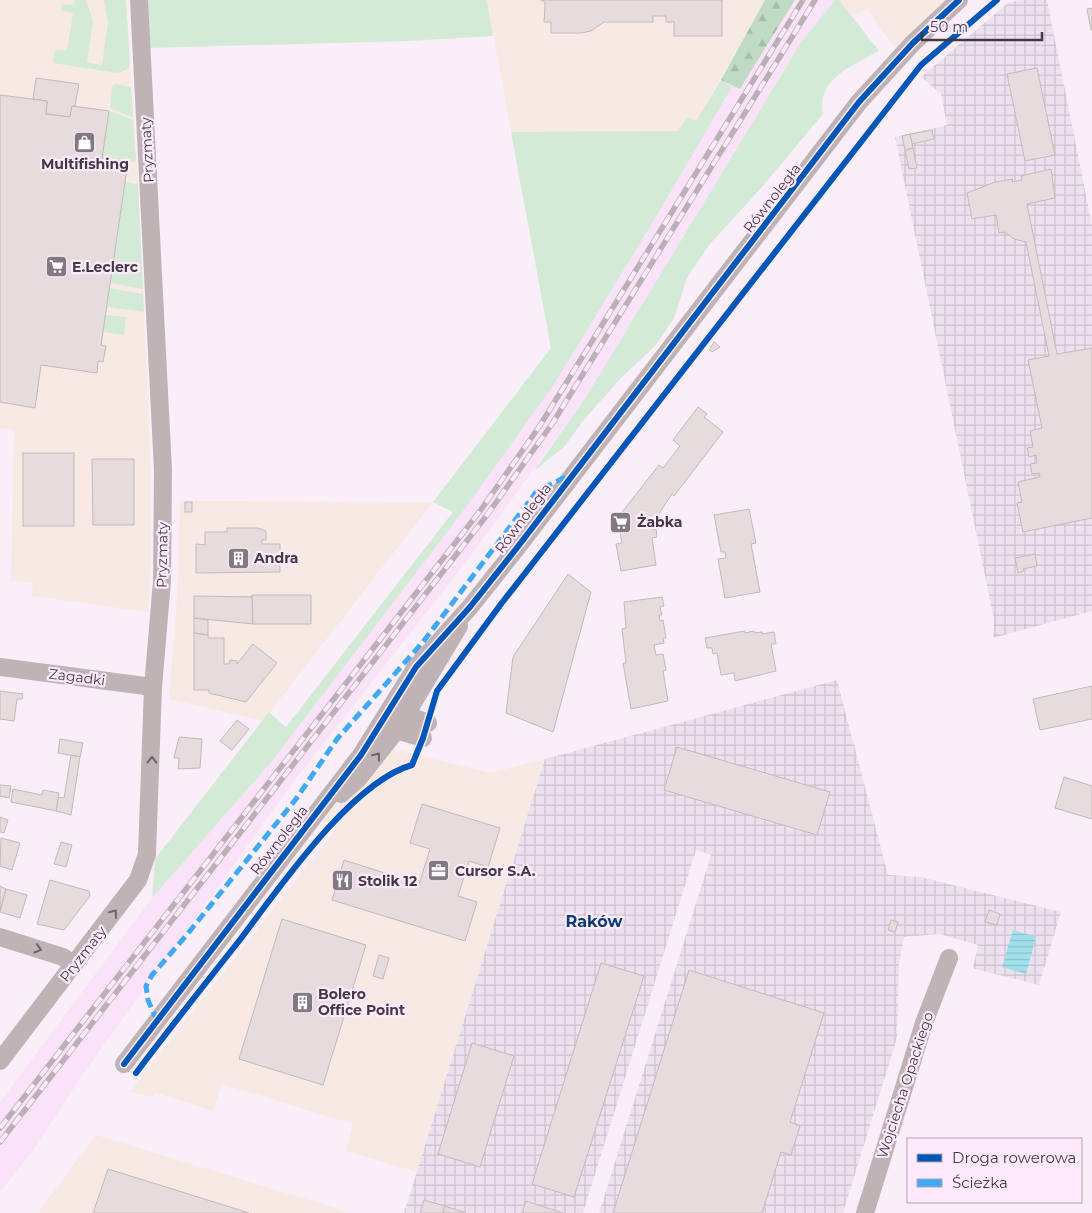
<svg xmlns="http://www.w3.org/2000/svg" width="1092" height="1213" font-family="Montserrat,sans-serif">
<defs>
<pattern id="industrial-grid" width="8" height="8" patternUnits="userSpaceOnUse" patternTransform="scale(1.25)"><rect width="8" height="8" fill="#ede1f0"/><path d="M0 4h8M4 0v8" fill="none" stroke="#ccc2cf"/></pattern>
<pattern id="forest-firs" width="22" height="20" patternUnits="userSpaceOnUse" patternTransform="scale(1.25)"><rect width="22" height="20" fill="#c0dbc4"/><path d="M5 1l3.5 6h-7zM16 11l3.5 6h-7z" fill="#a6bdaa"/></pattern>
<pattern id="water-rules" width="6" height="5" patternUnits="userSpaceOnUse" patternTransform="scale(1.25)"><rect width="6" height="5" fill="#9fe0ec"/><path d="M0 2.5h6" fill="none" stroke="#8ac1cc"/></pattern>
</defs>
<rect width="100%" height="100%" fill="#faeff9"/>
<g fill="#f7e9e4">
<polygon points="0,0 126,0 138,179 150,451 151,550 148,612 32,596 33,583 11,581 14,430 0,428"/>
<polygon points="487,0 765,0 696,122 688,117 630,205 551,348"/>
<polygon points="839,0 952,0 902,48 895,46 889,41 868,10 852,15"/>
<polygon points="180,501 433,502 263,721 169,699 178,587"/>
<polygon points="378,745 490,773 545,759 417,1172 346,1151 353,1124 222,1084 213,1111 154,1092 153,1097 130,1092 336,829 318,818"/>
<polygon points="96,1135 352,1213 38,1213"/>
</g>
<g fill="url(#industrial-grid)">
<polygon points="1019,0 1047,0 1092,225 1092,611 993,638 994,620 895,137 947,125 941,94 921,77 1008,3"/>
<polygon points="837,680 888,875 921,877 1061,912 1039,985 975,969 973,968 978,945 940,934 904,937 899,964 897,1038 843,1213 599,1213 711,855 696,850 583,1213 404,1213 545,759"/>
</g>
<polygon fill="#fae3f8" points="765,0 835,0 802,41 586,397 470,557 292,784 83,1074 35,1148 0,1192 0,1102 152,898 273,760 461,514 553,386 656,217 731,87 721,80"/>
<g fill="#d3ead6">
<polygon points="75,0 86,0 93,21 87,62 102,65 108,22 104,0 126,0 130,66 126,70 118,73 53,63 55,50 67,51 73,13 61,11 62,4 74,5"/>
<polygon points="146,0 487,0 493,36 408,41 148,48"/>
<path d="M835 0H839L879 51C853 66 816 78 823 114L762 187 709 245 687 278 674 318 656 345 622 377 582 422 565 446 534 471 586 397 802 41Z"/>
<polygon points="721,80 732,87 656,217 553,386 461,514 273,760 152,898 155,859 269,712 286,727 453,512 433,502 551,348 511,132 678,131 688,117 696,121"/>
<polygon points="115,84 131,87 133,117 110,108 112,87"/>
<polygon points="109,111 133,120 136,162 102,158"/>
<polygon points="125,182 138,184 143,289 110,283"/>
<polygon points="109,288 143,294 144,312 107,307"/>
<polygon points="106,315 126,317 124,335 103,332"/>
</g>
<polygon fill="url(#forest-firs)" points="765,0 795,0 740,89 721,80"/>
<polygon fill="url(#water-rules)" points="1013,930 1036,937 1026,974 1002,967"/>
<g fill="#e7dcdd" stroke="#c3b9ba">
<polygon points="541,0 722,0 722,36 674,36 674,22 666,22 666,16 653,16 653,22 604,22 591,31 581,33 551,33 551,22 544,22 545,6 545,2"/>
<polygon points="1092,8 1092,30 1091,30 1087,9"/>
<polygon points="1037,68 1055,155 1025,161 1007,74"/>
<polygon points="36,78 79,84 75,106 72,106 70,117 46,114 47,101 33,99"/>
<polygon points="0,95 47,101 46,114 70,117 72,106 109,111 102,158 128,162 101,345 106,346 103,362 98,361 97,373 41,365 35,408 0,402"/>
<polygon points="932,130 934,139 912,144 910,134"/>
<polygon points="910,134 913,148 905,150 902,136"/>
<polygon points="913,148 917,168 909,169 905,150"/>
<polygon points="1051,169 1055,198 1027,204 1057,354 1092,348 1092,518 1023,532 1017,503 1022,502 1018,482 1040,477 1039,473 1032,474 1030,464 1037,463 1036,455 1029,457 1027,448 1033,447 1030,431 1042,428 1028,360 1049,356 1026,242 1014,239 1005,232 999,233 996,215 972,219 967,193 995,182 1013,179 1012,182 1022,180 1021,176"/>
<polygon points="714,342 720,347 712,352 709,350"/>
<polygon points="698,407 707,414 704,417 723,432 674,496 672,494 655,520 650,521 652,530 656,529 657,537 652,538 656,565 621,571 616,544 622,543 620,532 614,533 612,525 659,465 663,468 680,446 673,440"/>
<rect x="23" y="453" width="51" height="73"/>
<polygon points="92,459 134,459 134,525 93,525"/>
<rect x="185" y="502" width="7" height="10"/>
<polygon points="749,509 756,543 751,544 760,592 725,598 718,559 726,558 725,552 721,552 714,515"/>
<polygon points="227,528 258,528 266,531 266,540 262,540 262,544 280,544 280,572 196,573 196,544 205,545 205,532 227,532"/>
<polygon points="1035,554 1037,566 1023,569 1024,571 1018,573 1015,558"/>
<polygon points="568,574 591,592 553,732 506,713 513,657"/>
<polygon points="252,595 253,624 194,618 194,596 252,597"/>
<polygon points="252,595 311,595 311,624 253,624"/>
<polygon points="662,597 664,606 660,607 662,615 659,615 660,621 663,620 666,638 663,638 664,643 654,645 656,655 663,654 666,670 663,671 668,701 631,709 623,663 626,663 622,629 626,628 624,602"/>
<polygon points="194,618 208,620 208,635 194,633"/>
<polygon points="745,631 745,633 754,631 754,633 762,632 762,634 774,632 776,644 771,644 776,671 735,681 734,673 721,675 717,653 713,654 712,648 707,648 705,638"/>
<polygon points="194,633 208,635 208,638 224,638 224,664 229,664 230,660 237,661 237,664 253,644 277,663 246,702 209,693 209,690 194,690"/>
<polygon points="1092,686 1092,719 1040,730 1033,699"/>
<polygon points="0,691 23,694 22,699 17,699 14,721 0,719"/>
<polygon points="237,720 249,729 232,750 220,741"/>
<polygon points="179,737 202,739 200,768 178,769 179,758 174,758"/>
<polygon points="60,739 83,743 80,757 58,753"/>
<polygon points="677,747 830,792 817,835 664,790"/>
<polygon points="71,755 80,757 71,815 56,811 58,797 64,798"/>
<polygon points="1064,777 1092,786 1092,819 1055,808"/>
<polygon points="0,785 11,786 9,798 0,796"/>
<polygon points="13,789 42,795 43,790 59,793 56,811 11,802"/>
<polygon points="422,804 500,828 488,867 469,861 458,896 477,902 465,941 332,900 344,860 419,884 430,849 410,843"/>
<polygon points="0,817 8,820 4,833 0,832"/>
<polygon points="1,838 20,843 12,870 0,866"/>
<polygon points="61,842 72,845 66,867 54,864"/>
<polygon points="50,880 89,891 90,896 64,930 37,924"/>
<polygon points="0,886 6,889 0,910"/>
<polygon points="6,889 27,895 20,918 0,912"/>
<polygon points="989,910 1000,914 997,925 985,922"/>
<polygon points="282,919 366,945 323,1085 239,1059"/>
<polygon points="891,920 898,922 895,932 888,930"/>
<polygon points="379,955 389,958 383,979 373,976"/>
<polygon points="601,963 644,976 574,1197 532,1184"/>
<polygon points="689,970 824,1013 790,1122 800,1126 791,1155 781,1152 762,1213 613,1213"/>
<polygon points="472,1043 514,1056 480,1167 438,1154"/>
<polygon points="108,1169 227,1206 249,1213 93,1213"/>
<polygon points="424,1200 445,1206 443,1213 420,1213"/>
<polygon points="526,1201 563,1213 522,1213"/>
<polygon points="445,1206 466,1213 443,1213"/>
</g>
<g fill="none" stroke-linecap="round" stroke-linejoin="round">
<g stroke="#bfb3b6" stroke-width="18">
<polyline points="0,667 153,687"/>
<polyline points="394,710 428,723"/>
<polyline points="386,727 423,738"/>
<polyline points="341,794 358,779 396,731 459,626"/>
<polyline points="0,937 63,957 74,965"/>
<polyline points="0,1061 138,880 147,854 153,687 162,581 163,470 139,0"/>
<polyline points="124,1064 361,755 416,667 470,607 516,549 859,102 913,43 959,0"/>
<polyline points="865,1213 924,1023 949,958"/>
</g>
<defs>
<g id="rail">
<polyline points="0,1128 480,511 539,427 803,0"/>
<polyline points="0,1142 487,515 552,424 815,0"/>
</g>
</defs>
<use href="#rail" stroke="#bab0b6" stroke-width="5.5"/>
<use href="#rail" stroke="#ffeafd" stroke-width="4" stroke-dasharray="11" stroke-linecap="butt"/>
<polyline stroke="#3fa9f5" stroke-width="5" stroke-dasharray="10 5" stroke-linecap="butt" points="157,1021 148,1000 146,986 152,975 185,937 296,799 337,739 423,642 537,491 570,475"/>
<defs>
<g id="cycleway">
<polyline points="124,1064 361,755 416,667 470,607 516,549 859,102 913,43 959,0"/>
<path d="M136 1073C170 1028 204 985 239 941 277 891 351 782 412 765L423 738 437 691 501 604 921 65 997 0"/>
</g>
</defs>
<use href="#cycleway" stroke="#ffeafd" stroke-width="9"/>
<use href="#cycleway" stroke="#0057b8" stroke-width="6"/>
</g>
<defs><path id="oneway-chevron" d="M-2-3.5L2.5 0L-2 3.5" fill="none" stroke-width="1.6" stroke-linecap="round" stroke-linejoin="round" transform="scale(1.25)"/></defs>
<g stroke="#6e646b">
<use href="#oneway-chevron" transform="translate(377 756) rotate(-52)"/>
<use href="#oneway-chevron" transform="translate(152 760) rotate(-88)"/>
<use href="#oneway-chevron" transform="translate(114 913) rotate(-52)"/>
<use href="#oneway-chevron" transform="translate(38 949) rotate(17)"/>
</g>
<defs>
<symbol id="shop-square" viewBox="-11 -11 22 22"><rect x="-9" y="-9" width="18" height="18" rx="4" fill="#837983" stroke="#ffeafd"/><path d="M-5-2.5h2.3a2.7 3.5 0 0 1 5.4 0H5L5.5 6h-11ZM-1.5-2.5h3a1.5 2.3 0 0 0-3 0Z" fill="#fff"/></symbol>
<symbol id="supermarket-square" viewBox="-11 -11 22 22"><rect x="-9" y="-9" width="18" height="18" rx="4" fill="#837983" stroke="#ffeafd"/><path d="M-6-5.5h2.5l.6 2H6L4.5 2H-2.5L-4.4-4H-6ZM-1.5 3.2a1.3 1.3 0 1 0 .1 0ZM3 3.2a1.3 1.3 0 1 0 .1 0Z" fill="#fff"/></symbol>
<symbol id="building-square" viewBox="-11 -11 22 22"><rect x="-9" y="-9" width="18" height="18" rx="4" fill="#837983" stroke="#ffeafd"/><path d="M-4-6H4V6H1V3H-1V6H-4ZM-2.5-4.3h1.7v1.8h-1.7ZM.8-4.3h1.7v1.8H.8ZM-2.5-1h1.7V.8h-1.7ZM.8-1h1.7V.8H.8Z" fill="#fff"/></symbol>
<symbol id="office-square" viewBox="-11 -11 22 22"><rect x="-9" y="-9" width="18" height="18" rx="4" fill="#837983" stroke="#ffeafd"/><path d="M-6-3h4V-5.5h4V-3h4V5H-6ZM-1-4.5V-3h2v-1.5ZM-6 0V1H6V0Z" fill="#fff"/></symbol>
<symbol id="restaurant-square" viewBox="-11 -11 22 22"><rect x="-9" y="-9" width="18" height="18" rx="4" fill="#837983" stroke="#ffeafd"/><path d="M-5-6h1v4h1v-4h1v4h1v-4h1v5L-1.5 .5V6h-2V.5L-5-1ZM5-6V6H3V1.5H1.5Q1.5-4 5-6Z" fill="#fff"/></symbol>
</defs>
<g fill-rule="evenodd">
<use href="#shop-square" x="72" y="130" width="25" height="25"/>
<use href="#supermarket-square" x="44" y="254" width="25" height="25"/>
<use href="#supermarket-square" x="608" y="510" width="25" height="25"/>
<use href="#building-square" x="226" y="546" width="25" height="25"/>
<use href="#office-square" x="426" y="858" width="25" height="25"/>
<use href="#restaurant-square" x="330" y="868" width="25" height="25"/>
<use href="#building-square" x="290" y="990" width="25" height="25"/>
</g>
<g text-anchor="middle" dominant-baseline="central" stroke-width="4.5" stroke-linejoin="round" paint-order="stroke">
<g font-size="14" fill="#433943" stroke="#ffeafd">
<text transform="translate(147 150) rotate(-93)">Pryzmaty</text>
<text transform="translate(772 198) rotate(-52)">Równoległa</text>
<text transform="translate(523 518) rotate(-53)">Równoległa</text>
<text transform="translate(162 555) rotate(-89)">Pryzmaty</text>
<text transform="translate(77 677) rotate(7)">Zagadki</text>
<text transform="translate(279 840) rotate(-52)">Równoległa</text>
<text transform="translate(83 954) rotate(-52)">Pryzmaty</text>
<text transform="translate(905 1085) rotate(-72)">Wojciecha Opackiego</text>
</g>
<g font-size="14" font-weight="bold" fill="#433943" stroke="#ffeafd" text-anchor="start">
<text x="85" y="164" text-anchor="middle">Multifishing</text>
<text x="72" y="267">E.Leclerc</text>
<text x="637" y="522">Żabka</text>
<text x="254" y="558">Andra</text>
<text x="455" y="871">Cursor S.A.</text>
<text x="358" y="881">Stolik 12</text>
<text x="318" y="994">Bolero<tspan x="318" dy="16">Office Point</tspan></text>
</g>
<g font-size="16" font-weight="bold" fill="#093e70" stroke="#ffeafd">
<text x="594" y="921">Raków</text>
</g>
</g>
<rect x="907" y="1138" width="175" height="65" fill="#ffeafd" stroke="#b4a3b3"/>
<rect x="917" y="1154" width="25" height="8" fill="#0057b8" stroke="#b4a3b3"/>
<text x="952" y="1163" font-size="15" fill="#433943">Droga rowerowa</text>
<rect x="917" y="1179" width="25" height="8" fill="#3fa9f5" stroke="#b4a3b3"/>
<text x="952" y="1188" font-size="15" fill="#433943">Ścieżka</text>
<path d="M922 32v8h120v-8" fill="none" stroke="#433943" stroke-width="2.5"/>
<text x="930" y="32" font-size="15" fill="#433943" stroke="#ffeafd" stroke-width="4" paint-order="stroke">50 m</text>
</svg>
